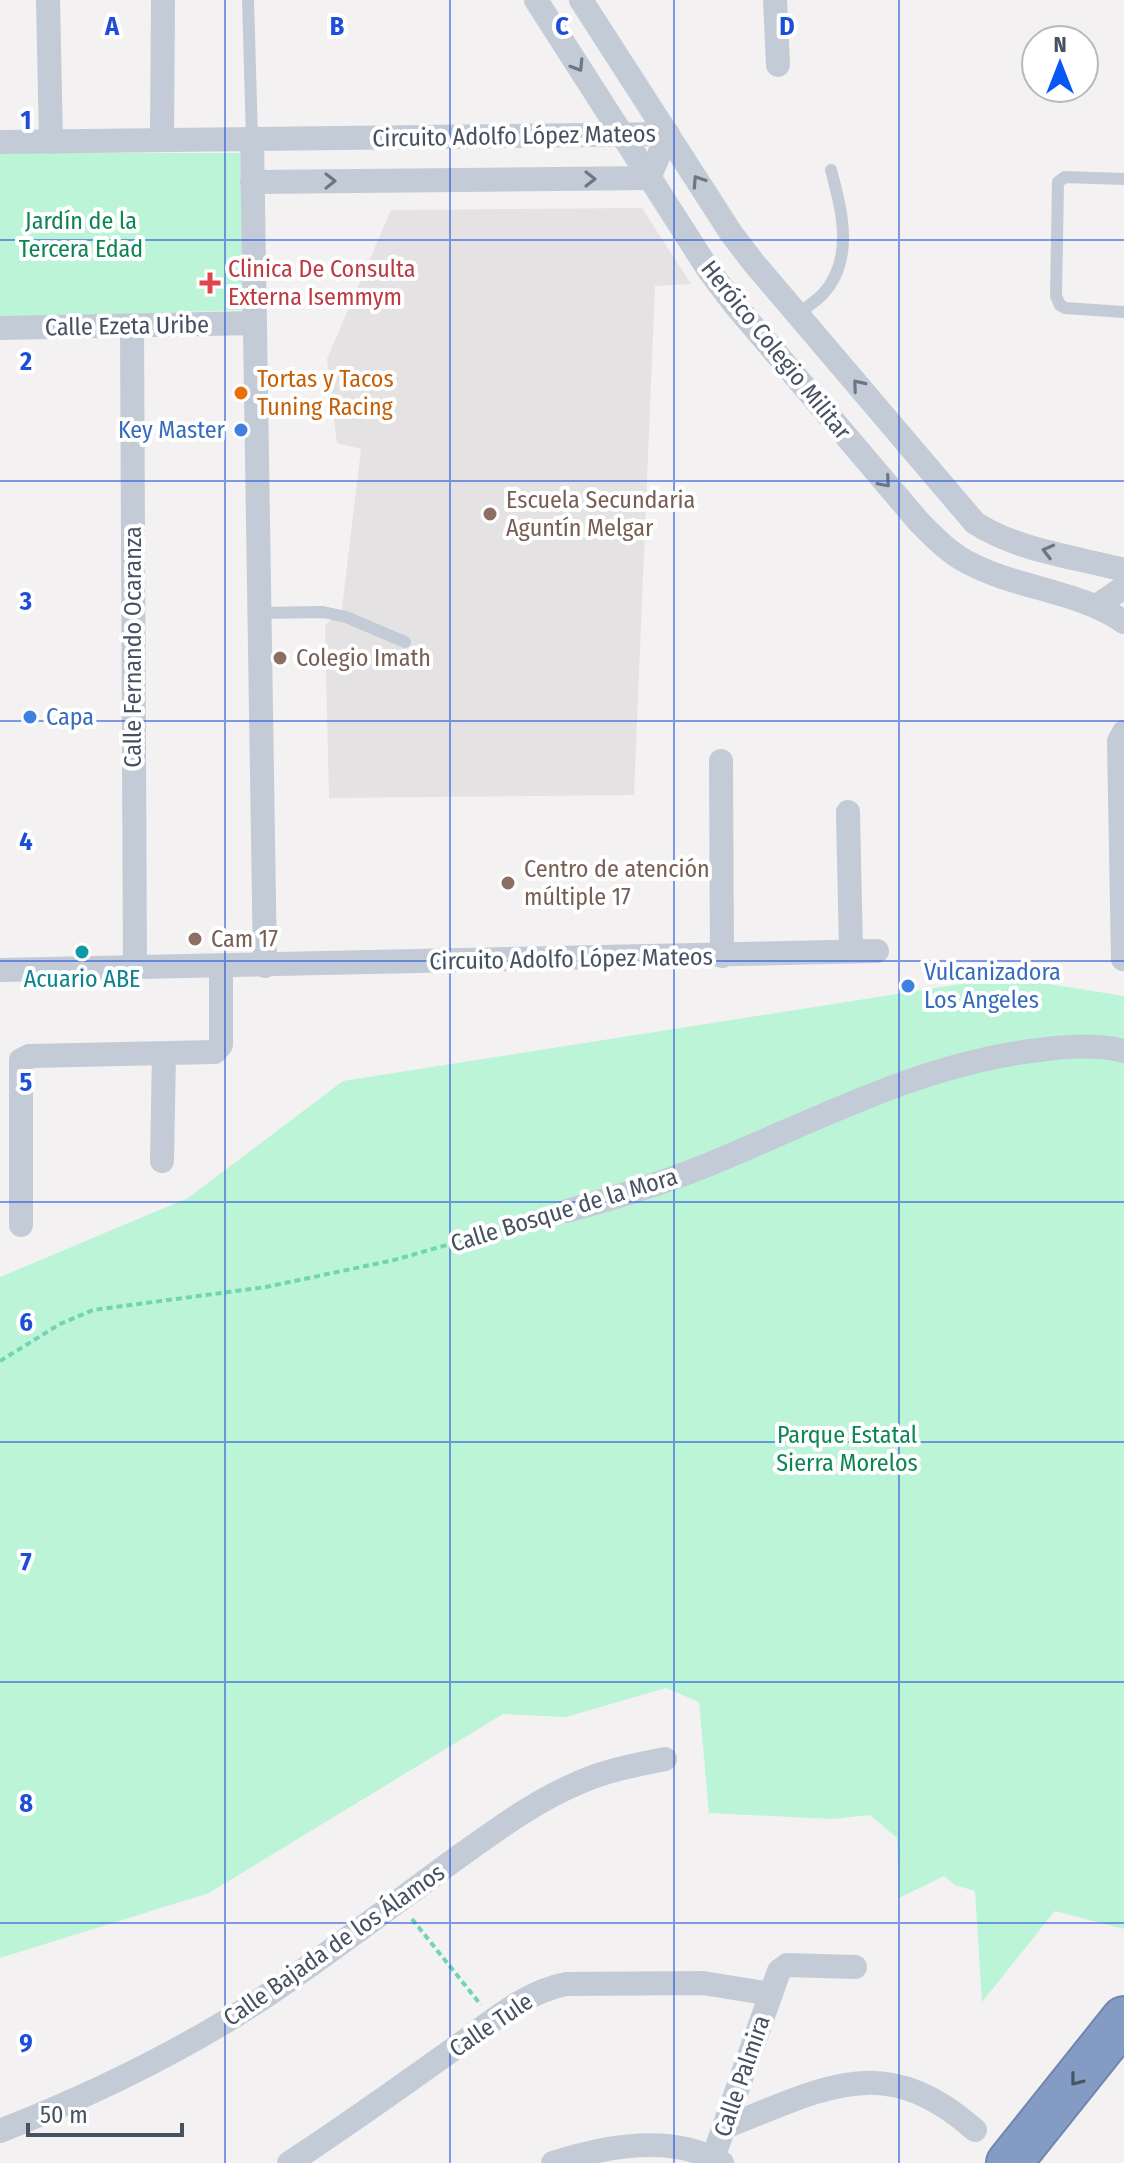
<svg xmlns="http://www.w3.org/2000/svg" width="1124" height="2163" font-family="'Fira Sans Condensed',sans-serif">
<rect width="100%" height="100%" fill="#f3f1f1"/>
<polygon fill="#e4e2e3" points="642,208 691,284 655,286 634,795 329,798 325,626 342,608 361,449 337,443 327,359 391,210"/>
<g fill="#bcf4d8">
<polygon points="0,153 240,153 244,310 0,318"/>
<polygon points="1005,977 1124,996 1124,1929 1055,1911 982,2002 975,1891 955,1885 944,1876 899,1898 897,1838 870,1815 832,1819 709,1813 699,1702 666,1688 566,1717 503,1714 209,1893 0,1958 0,1277 188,1198 343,1081"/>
</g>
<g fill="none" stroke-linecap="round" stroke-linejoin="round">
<defs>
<polyline id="highway" points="1009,2163 1124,2019"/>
</defs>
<use href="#highway" stroke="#6f87b0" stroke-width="48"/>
<g stroke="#70d6af" stroke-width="4" stroke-dasharray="6 4" stroke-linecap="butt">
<polyline points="0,1361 60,1324 93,1310 266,1287 394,1260 549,1216"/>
<polyline points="412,1919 481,2005"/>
</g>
<g stroke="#c3cbd7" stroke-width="12">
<polyline points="248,0 252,139"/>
<polyline points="1124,179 1065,177 1058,182 1056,296 1060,305 1065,308 1124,312"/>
<path d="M798 314C805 308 815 302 822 295 855 260 842 211 831 170"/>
<polyline points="259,613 323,612 346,617 405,642"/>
</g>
<g stroke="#c3cbd7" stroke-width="24">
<polyline points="48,0 51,142"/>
<path d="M536 0 710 272 735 305 919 522C934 537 948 552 967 562 1017 589 1077 590 1124 622"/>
<path d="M581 0 731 233 753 262 975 523C1019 551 1075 557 1124 570"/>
<polyline points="775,0 778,65"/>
<polyline points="252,139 265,966"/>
<polyline points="162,140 163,0"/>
<polyline points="0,142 668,134 649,178"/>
<polyline points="252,182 649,178"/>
<polyline points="132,326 135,968"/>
<polyline points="0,328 255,323"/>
<polyline points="1098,605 1124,587"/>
<polyline points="721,761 722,956"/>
<polyline points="848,812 851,951"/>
<polyline points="1123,959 1119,741 1124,732"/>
<polyline points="0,970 877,951"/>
<polyline points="162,1161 164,1054"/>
<path d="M567 1211C618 1197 668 1182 717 1161 823 1117 924 1063 1039 1050 1067 1046 1096 1044 1124 1051"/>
<polyline points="21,1225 21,1060 29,1056 215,1052 221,1045 221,967"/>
<path d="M725 2127C824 2089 883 2049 975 2130"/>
<path d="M0 2131C94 2094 185 2050 269 1994 331 1952 390 1907 450 1863 491 1834 531 1803 578 1783 606 1770 636 1765 665 1759"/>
<polyline points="713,2158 779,1971 787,1965 855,1967"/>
<path d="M289 2163C345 2127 400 2087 455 2048 489 2024 524 1992 566 1984L703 1983 771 1994"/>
<path d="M553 2163C605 2146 672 2133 722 2163"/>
</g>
<use href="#highway" stroke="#849cc4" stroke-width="44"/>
</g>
<defs><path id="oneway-chevron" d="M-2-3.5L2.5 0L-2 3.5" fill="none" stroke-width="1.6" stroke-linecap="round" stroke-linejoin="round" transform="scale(2)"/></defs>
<g stroke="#6c7684">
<use href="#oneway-chevron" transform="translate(578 66) rotate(58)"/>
<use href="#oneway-chevron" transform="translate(590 179)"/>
<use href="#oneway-chevron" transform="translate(330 181)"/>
<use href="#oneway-chevron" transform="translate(698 181) rotate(-123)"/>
<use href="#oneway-chevron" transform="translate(858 385) rotate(-130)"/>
<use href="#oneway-chevron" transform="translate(885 482) rotate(49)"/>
<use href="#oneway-chevron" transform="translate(1048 551) rotate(-166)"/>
</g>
<use stroke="#495566" href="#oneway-chevron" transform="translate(1076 2080) rotate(128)"/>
<path fill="none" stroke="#1d4ed8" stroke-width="2" stroke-opacity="0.55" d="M225 0V2163M450 0V2163M674 0V2163M899 0V2163M0 240H1124M0 481H1124M0 721H1124M0 961H1124M0 1202H1124M0 1442H1124M0 1682H1124M0 1923H1124"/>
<path fill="#e0444e" stroke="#fff" stroke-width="3" d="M206 271h8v8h8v8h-8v8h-8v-8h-8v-8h8z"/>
<circle fill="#e8710a" stroke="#fff" stroke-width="3" cx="241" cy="393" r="8"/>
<g fill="#3f7fe0" stroke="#fff" stroke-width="3">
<circle cx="241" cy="430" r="8"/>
<circle cx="30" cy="717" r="8"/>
<circle cx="908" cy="986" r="8"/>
</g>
<g fill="#8d6e63" stroke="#fff" stroke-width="3">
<circle cx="490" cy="514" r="8"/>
<circle cx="280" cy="658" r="8"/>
<circle cx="508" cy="883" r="8"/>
<circle cx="195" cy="939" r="8"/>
</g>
<circle fill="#0f9aa8" stroke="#fff" stroke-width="3" cx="82" cy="952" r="8"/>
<g text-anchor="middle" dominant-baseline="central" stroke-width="8" stroke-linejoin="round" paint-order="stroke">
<g font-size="24" fill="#465161" stroke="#fff">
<text transform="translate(514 136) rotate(-1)">Circuito Adolfo López Mateos</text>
<text transform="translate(127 326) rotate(-1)">Calle Ezeta Uribe</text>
<text transform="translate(776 350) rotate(51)">Heróico Colegio Militar</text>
<text transform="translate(133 647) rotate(-90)">Calle Fernando Ocaranza</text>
<text transform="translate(571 959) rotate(-1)">Circuito Adolfo López Mateos</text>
<text transform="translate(564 1210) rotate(-17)">Calle Bosque de la Mora</text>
<text transform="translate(334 1945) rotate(-35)">Calle Bajada de los Álamos</text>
<text transform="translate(491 2025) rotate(-34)">Calle Tule</text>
<text transform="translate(742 2076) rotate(-71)">Calle Palmira</text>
</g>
<g font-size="24" fill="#0e8556" stroke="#fff">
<text x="81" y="221">Jardín de la<tspan x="81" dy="28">Tercera Edad</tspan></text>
<text x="847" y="1435">Parque Estatal<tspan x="847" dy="28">Sierra Morelos</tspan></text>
</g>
<g font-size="24" fill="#be3a42" stroke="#fff" text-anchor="start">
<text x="228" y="269">Clinica De Consulta<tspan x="228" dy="28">Externa Isemmym</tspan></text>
</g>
<g font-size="24" fill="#c56008" stroke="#fff" text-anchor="start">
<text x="257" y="379">Tortas y Tacos<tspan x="257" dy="28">Tuning Racing</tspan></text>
</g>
<g font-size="24" fill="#366cbe" stroke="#fff" text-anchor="start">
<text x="225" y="430" text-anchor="end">Key Master</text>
<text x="46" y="717">Capa</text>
<text x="924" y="972">Vulcanizadora<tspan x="924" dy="28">Los Angeles</tspan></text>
</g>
<g font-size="24" fill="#785e54" stroke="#fff" text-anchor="start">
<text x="506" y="500">Escuela Secundaria<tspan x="506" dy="28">Aguntín Melgar</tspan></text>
<text x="296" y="658">Colegio Imath</text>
<text x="524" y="869">Centro de atención<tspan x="524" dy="28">múltiple 17</tspan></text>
<text x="211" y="939">Cam 17</text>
</g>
<g font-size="24" fill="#0d838f" stroke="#fff">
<text x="82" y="979">Acuario ABE</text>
</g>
</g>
<g font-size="26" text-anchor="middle" font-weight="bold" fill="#1d4ed8" stroke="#fff" stroke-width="8" stroke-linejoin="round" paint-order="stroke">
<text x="112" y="35">A</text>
<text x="337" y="35">B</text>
<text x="562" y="35">C</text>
<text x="787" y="35">D</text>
<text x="26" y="129">1</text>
<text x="26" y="370">2</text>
<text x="26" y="610">3</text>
<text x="26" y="850">4</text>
<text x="26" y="1091">5</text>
<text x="26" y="1331">6</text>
<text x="26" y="1571">7</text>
<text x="26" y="1812">8</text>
<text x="26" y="2052">9</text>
</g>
<g transform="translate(1060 64)"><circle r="38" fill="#ffffff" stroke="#b5b9c0" stroke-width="2"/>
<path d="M0-6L14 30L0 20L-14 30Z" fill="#0656f8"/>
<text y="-12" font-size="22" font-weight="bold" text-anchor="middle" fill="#465161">N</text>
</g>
<path d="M28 2123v12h154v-12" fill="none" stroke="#465161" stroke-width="4"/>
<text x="40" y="2123" font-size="24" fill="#465161" stroke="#ffffff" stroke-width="6" paint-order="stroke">50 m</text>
</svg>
